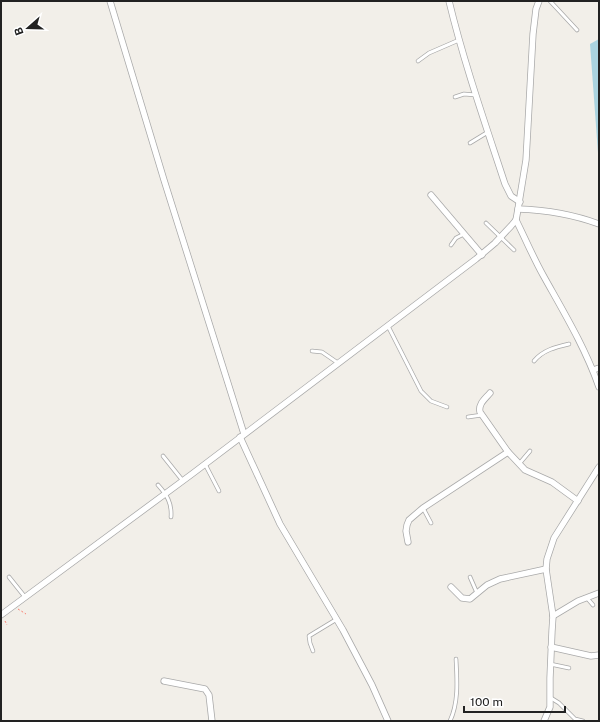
<svg xmlns="http://www.w3.org/2000/svg" width="600" height="722" font-family="'Public Sans',sans-serif">
<rect width="100%" height="100%" fill="#f2efe9"/>
<polygon fill="#aad3df" points="599,39 599,156 598,153 590,44"/>
<g fill="none" stroke-linecap="round" stroke-linejoin="round">
<defs>
<g id="lane">
<polyline points="550,1 577,30"/>
<polyline points="418,61 429,53 459,40"/>
<polyline points="455,97 464,94 476,95"/>
<polyline points="470,143 488,132"/>
<polyline points="486,223 514,250"/>
<polyline points="451,245 456,238 464,234"/>
<polyline points="388,326 421,391 431,401 447,407"/>
<polyline points="312,351 322,352 338,363"/>
<path d="M534 361C543 350 556 347 569 344"/>
<polyline points="468,417 482,415"/>
<polyline points="163,456 183,481"/>
<polyline points="205,464 219,491"/>
<polyline points="519,464 530,451"/>
<path d="M158 485C167 495 172 503 171 517"/>
<polyline points="423,508 431,523"/>
<polyline points="9,577 25,597"/>
<polyline points="470,577 477,593"/>
<polyline points="587,598 593,605"/>
<polyline points="313,651 310,643 309,636 337,619"/>
<polyline points="550,664 569,668"/>
<polyline points="551,698 559,703 575,719 583,721"/>
<path d="M450 721C459 702 457 679 456 659"/>
</g>
<g id="street">
<polyline points="110,1 164,180 244,434"/>
<path d="M449 1C464 63 485 123 505 184L511 196 520 202"/>
<polyline points="431,195 482,255"/>
<path d="M518 209C547 210 572 214 599 224"/>
<path d="M516 220C525 238 533 257 543 275 563 311 585 347 599 387"/>
<polyline points="593,370 599,368"/>
<path d="M490 393C485 399 478 404 480 412L508 452 525 470 552 482 578 501"/>
<polyline points="240,437 280,524 343,630 372,685 388,721"/>
<polyline points="408,542 406,531 407,525 409,520 423,508 508,452"/>
<polyline points="451,587 462,598 470,599 487,585 500,579 546,569"/>
<polyline points="1,615 192,474 476,259 495,243 511,226 516,220 518,209 526,160 533,34 536,9 539,1"/>
<polyline points="553,616 578,601 599,593"/>
<polyline points="551,647 591,656 599,655"/>
<polyline points="164,681 205,689 209,695 212,721"/>
<polyline points="544,721 550,707 550,678 552,631 553,616 546,569 547,559 554,538 599,467"/>
</g>
</defs>
<use href="#lane" stroke="#a9a9a9" stroke-width="4.5"/>
<use href="#street" stroke="#a9a9a9" stroke-width="7"/>
<g stroke="#fa8072" stroke-width="1" stroke-dasharray="2 2" stroke-linecap="butt">
<polyline points="18,609 26,614"/>
<polyline points="5,621 7,625"/>
</g>
<use href="#lane" stroke="#fff" stroke-width="3"/>
<use href="#street" stroke="#fff" stroke-width="5.5"/>
</g>
<rect width="600" height="722" fill="none" stroke="#222222" stroke-width="4"/>
<g transform="translate(28 28) rotate(250)" stroke="#ffffff" stroke-width="3" paint-order="stroke">
<path d="M0-3L7 15L0 10L-7 15Z" fill="#222222"/>
<text y="-6" font-size="11" font-weight="bold" text-anchor="middle" fill="#222222">B</text>
</g>
<path d="M464 706v6h101v-6" fill="none" stroke="#222222" stroke-width="2"/>
<text x="470" y="706" font-size="12" fill="#222222" stroke="#ffffff" stroke-width="3" paint-order="stroke">100 m</text>
</svg>
